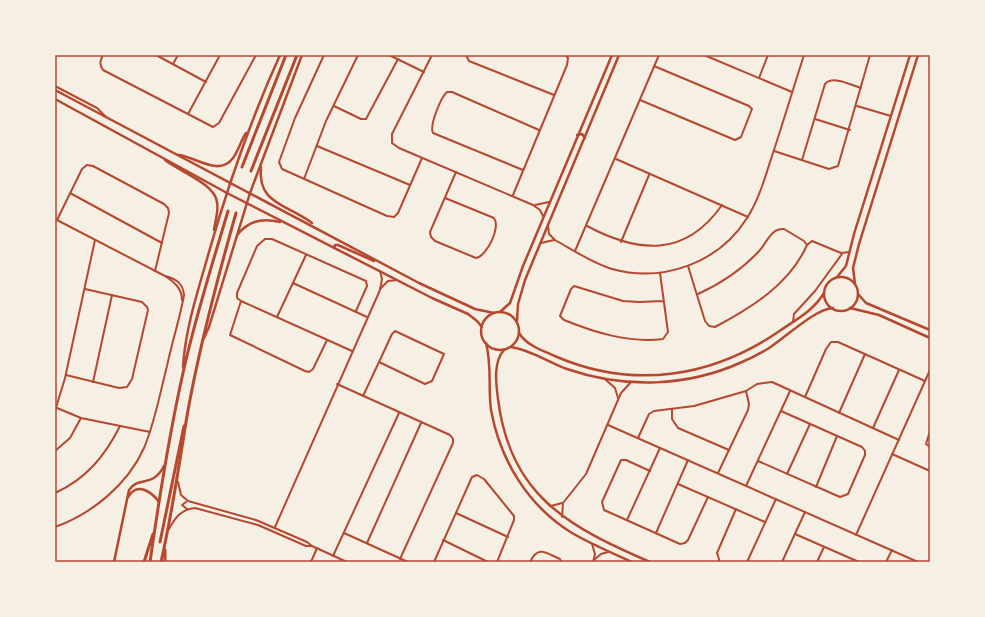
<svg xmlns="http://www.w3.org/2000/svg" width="985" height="617" font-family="'Varela Round',sans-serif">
<rect width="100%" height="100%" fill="#f6efe4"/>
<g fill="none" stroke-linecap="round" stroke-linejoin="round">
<g stroke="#b5482f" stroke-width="2">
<path d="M103 55C100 61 99 64 103 70L213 127 219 123 256 55"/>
<polyline points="156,55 206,82"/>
<polyline points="324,55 295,118 279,162 282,169 387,216 394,217 398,213 422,158"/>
<polyline points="389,55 424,72"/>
<polyline points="432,55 392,134 392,143 399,148 533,205 540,210 543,216"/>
<polyline points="466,55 469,61 554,95"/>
<polyline points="704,55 792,92"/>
<polyline points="173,64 178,55"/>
<polyline points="759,78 768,55"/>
<polyline points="55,86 97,108 106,117"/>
<polyline points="640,100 735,140 741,137 752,109 749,106 654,66"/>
<polyline points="334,106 361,119 366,119 398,59"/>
<polyline points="857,106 891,116"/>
<polyline points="188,114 220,55"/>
<polyline points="815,119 850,130"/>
<polyline points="317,146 410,185"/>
<polyline points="774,151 829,169 838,166 870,55"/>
<polyline points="616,159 748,217"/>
<path d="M802 160 825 84C833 75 851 85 861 88"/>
<path d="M523 170 433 133C429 126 441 97 447 92H452L539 130"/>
<polyline points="304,179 326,121 358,55"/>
<polyline points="70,193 162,243"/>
<polyline points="513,195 567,65 568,58 565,55"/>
<path d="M445 198 494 218C501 227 487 256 476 258L435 241 431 237 430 232 456 172"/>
<polyline points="535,205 549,202"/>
<path d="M55 219 165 276C174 282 182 288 182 300"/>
<polyline points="57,220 82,169 87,165 93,166 164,204 168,208 169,213 155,271"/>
<path d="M548 226 549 234 555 240C573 250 592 263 612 269 663 283 719 263 747 218 759 200 765 177 772 156 783 123 793 89 804 55"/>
<path d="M587 226C638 253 685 258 722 205"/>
<polyline points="621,242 649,175"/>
<polyline points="541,243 554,240"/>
<polyline points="807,245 812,241 841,253 849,252"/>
<polyline points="575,251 659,55"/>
<path d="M688 266 705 321 709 326 715 327C751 308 790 284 807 245L804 241 784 229C771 228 767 242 760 250 742 270 722 283 698 294"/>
<path d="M660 273 668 332 663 339C629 343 596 333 564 320L560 316 571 289 574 286 623 301 639 302 663 301"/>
<polyline points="293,283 367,317"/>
<polyline points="380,289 388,281 397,280"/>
<polyline points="241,301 230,335 305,371 309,372 313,369 327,340"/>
<polyline points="277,317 306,255"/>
<polyline points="793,322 794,314 815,291 842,254"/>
<polyline points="352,351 241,301 237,298 237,293 257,246 265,239 272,239 366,281 367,286 356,311"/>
<polyline points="66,375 119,388 127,387 132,379 148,310 147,307 142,302 85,289"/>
<polyline points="606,380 615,388 618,398"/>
<polyline points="93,382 112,295"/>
<polyline points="337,384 450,435 453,439 453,443 400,559"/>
<polyline points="363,396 379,362 425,384 432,381 444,354 395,331 392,334 379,362"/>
<polyline points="805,397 826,349 831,342 838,342 925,381"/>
<polyline points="57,408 81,418 150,432"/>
<polyline points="672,409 672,419 678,428 729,450"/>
<polyline points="55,411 65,378 95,240"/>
<polyline points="839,413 865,354"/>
<polyline points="608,425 918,562"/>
<polyline points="873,428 899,370"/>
<polyline points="930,431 926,444 930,447"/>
<polyline points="638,438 649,414 654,411 694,406 746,391 757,384 772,382 899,440"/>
<polyline points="55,451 70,438 81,418"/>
<polyline points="892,454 930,471"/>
<polyline points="758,461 840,497 848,494 865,455 865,451 862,447 781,411"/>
<polyline points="650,471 626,460 621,460 602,502 604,510 680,544 685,543 688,540 708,497"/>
<polyline points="718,473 748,410 749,404 746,391"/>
<polyline points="787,474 810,424"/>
<polyline points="678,484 765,522"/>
<polyline points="746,486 790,391"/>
<polyline points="816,487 837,436"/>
<path d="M55 493C86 479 105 456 120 426"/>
<polyline points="186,502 182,505 187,509"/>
<polyline points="551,506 562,503"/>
<polyline points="456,513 508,537"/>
<polyline points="562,517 563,503 586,474 621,393 631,382"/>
<polyline points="627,520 660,448"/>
<path d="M55 527C92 514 128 484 144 448 155 422 160 393 167 366 172 342 180 318 184 295 183 283 176 279 165 276"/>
<polyline points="275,527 380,290 382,279 380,271"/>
<path d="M169 529C175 518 181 509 195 508L258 525 306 546H312L307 542 256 520 188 501 181 495 178 482"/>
<polyline points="344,533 408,562"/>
<polyline points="656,533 688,460"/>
<polyline points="795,534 859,562"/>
<polyline points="856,535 930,370"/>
<polyline points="443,540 488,562"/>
<polyline points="367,543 421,423"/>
<polyline points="592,544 595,554 593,562"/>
<polyline points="312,546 347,562"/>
<polyline points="333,556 399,413"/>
<polyline points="595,559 601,554 608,552"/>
<polyline points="311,562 317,548"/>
<polyline points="434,562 472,477 477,475 484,479 514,516 514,520 497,562"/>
<path d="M530 562C538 545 546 553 560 559L561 562"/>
<polyline points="720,562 717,553 736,509"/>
<polyline points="747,562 776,499"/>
<polyline points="782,562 805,512"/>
<polyline points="817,562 824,547"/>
<polyline points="886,562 892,550"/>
</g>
<g stroke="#b5482f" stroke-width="2.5">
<polyline points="55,90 419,283 475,309 494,313"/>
<polyline points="55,99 227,193 432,298 468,314 477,321 482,327"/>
<polyline points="577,135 582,134 585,138"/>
<path d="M179 155C196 157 219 177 233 158 239 150 241 140 246 133"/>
<path d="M165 160C179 171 215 184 217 202 219 211 215 221 214 230"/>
<path d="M261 167C257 204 287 204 312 223"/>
<path d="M238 234C249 220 264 218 280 222"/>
<polyline points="334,248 335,245 338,245 374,261"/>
<polyline points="837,277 846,266 854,234 910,55"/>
<circle cx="841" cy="294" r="17"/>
<polyline points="855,284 853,268 859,244 918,55"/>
<polyline points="858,294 866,303 930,330"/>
<polyline points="850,308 879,315 930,338"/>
<circle cx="500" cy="331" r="19"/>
<polyline points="500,312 510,303 523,266 612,55"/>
<polyline points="517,321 518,304 525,280 619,55"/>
<path d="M519 333C527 346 544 351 557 357 635 390 713 377 781 330 797 319 814 310 824 293"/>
<polyline points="204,338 209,327 250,193 302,55"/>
<path d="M486 343C492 365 488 388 491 410 500 460 528 506 572 533 591 544 612 553 632 562"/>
<path d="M511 347C531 350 548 362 567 369 625 389 687 387 742 362 752 358 761 353 769 348 786 337 815 309 833 308"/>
<path d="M504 350C493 362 496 383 498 399 510 496 569 527 650 562"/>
<path d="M183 367C185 333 195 300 205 266 225 194 249 123 280 55"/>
<path d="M128 497C137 482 151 491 159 502"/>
<path d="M114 562 129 490C139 475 152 489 164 466"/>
</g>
<g stroke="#b5482f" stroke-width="3">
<polyline points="242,167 286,55"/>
<polyline points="251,171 297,55"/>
<polyline points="160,542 184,426"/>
<polyline points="144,562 153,534"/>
<path d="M150 562C159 499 169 435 183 373 195 318 212 265 228 211"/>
<path d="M161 562C172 514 179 465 187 416 199 347 217 280 236 213"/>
<polyline points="165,562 165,550"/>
</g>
</g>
<rect width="985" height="617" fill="none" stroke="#f6efe4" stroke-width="112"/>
<rect x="56" y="56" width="873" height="505" fill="none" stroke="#b5482f" stroke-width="1.5"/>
</svg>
